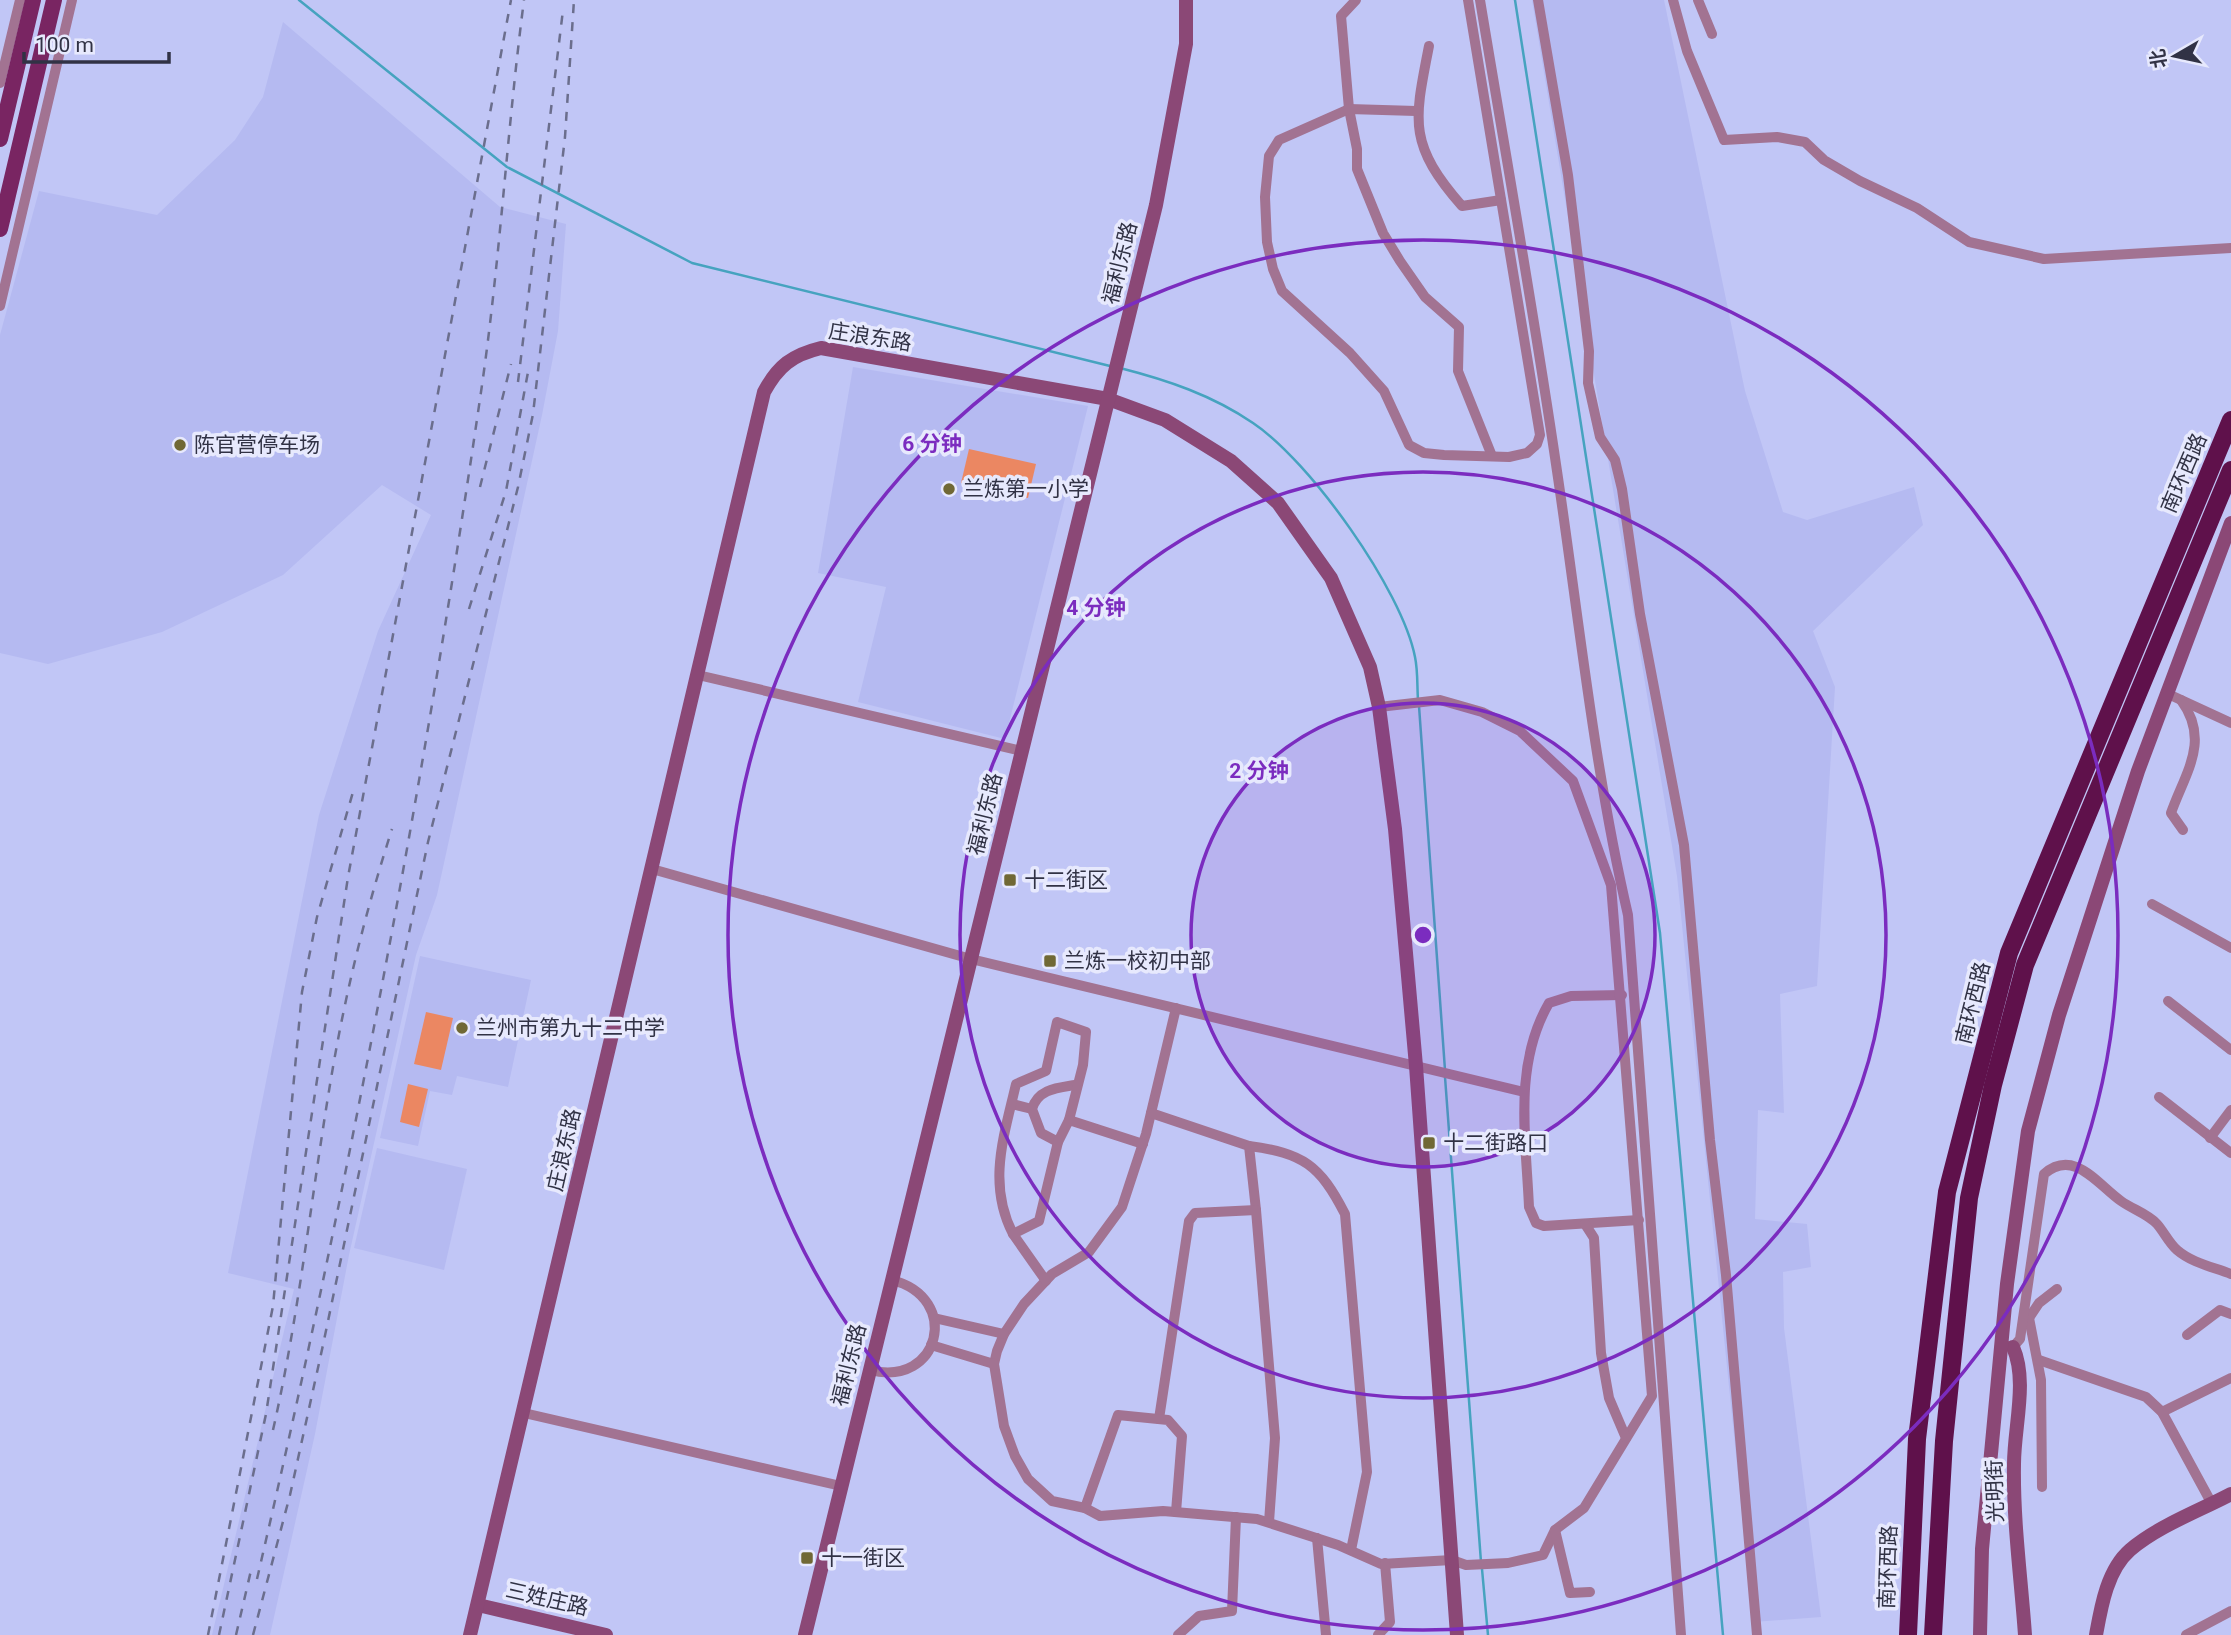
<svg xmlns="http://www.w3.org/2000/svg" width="2231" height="1635" font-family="Roboto,'Noto Sans SC',sans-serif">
<rect width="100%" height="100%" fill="#c1c6f6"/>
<g fill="#b5baf1">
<polygon points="1532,0 1664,0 1745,391 1783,512 1807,520 1914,487 1923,525 1813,631 1835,687 1817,986 1780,994 1784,1113 1758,1110 1755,1219 1807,1224 1811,1267 1783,1272 1784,1328 1821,1617 1753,1622 1677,876"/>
<polygon points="283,22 500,207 566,224 558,331 542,415 437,895 416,955 349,1255 315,1434 270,1635 212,1635 294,1289 228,1273 319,815 378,631 431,515 382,485 283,575 162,632 48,664 0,653 0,335 39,191 157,215 235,140 263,97"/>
<polygon points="853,367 1088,406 1005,739 858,702 886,587 818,573"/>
<polygon points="420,956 531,980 508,1087 457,1076 452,1095 430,1091 418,1146 380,1138"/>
<polygon points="377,1148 467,1169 444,1270 354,1248"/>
</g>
<g fill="#eb8762">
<polygon points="969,449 1036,464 1028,498 961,483"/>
<polygon points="426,1012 453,1018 441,1070 414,1064"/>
<polygon points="408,1084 428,1089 419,1127 400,1122"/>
</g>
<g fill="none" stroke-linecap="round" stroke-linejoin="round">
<g stroke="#46a3bf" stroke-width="2.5">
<polyline points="299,0 507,167 692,263 1110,366"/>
<polyline points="1515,0 1660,933 1723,1635"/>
<path d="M1120 368C1167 380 1212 395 1253 423 1310 461 1402 590 1415 657 1418 671 1417 686 1418 700"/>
<polyline points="1419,706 1445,1070"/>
<polyline points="1445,1077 1481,1562"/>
<polyline points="1482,1569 1488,1635"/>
</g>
<g stroke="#a27392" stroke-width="10">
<polyline points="1356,0 1341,16 1349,109 1357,149 1357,169 1383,233 1400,261 1425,297 1459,327 1458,371 1492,456"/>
<path d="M1480 0C1506 157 1534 313 1557 471 1579 619 1594 768 1628 915L1681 1635"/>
<polyline points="1538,0 1568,175 1589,351 1588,383 1600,437 1615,460 1622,489 1640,614 1684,845 1710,1140 1726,1275 1757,1635"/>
<polyline points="1673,0 1687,51 1724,140 1777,137 1805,142 1824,160 1860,181 1917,208 1969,242 2044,259 2231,248"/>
<polyline points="1698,0 1712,34"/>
<path d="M1429 46C1414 122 1408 144 1462 206L1501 200"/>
<polyline points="0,83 20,0"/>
<polyline points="1416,111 1349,109 1279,140 1269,156 1265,197 1267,242 1273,269 1282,291 1350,353 1384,391 1409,445 1424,453 1444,455 1509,457 1527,453 1537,444 1540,435 1468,0"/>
<polyline points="0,306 72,0"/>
<polyline points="698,675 1022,751"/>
<polyline points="2166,693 2231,723"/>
<path d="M2181 700C2211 741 2185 773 2171 813L2183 830"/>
<polyline points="652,869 971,959 1524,1092"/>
<polyline points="2152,904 2231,948"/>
<path d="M1622 995 1571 996 1549 1003C1513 1065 1526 1138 1529 1207L1536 1223 1544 1226 1639 1220"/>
<polyline points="2168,1001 2231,1050"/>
<polyline points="1176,1008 1146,1134 1122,1207 1089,1252 1052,1274 1024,1304 1004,1334 997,1351 994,1364 1004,1426 1015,1456 1028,1479 1052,1501 1085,1508 1100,1516 1163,1511 1257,1519 1338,1545 1381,1564 1452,1560 1466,1565 1508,1563 1543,1555 1555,1530 1584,1508 1652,1396 1611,885 1573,781 1520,731 1482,712 1440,700 1379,707"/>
<polyline points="2159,1097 2231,1153"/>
<polyline points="1012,1104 1032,1109"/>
<polyline points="1151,1113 1249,1146 1256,1210"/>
<polyline points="2210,1138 2231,1110"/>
<path d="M1058 1142 1041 1133 1032 1109C1038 1089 1057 1088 1075 1085"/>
<path d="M1249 1146C1303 1153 1320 1165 1345 1214L1367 1472 1351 1550"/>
<polyline points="1585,1224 1594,1238 1601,1353 1609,1398 1626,1438"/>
<path d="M1013 1234C987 1184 1004 1136 1016 1084L1046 1071 1057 1022 1086 1032 1083 1065 1069 1120"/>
<polyline points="1046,1281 1013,1234 1039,1221 1058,1142 1069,1120 1143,1144"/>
<polyline points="2024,1317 2029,1318 2041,1380 2042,1487"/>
<polyline points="934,1318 1004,1334"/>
<polyline points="2029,1318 2039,1303 2057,1289"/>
<polyline points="2187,1335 2220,1310 2231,1314"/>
<polyline points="931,1345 994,1364"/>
<path d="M2008 1346 2013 1347 2020 1339 2044 1174C2074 1148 2097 1184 2121 1201 2132 1209 2148 1214 2157 1224 2164 1232 2169 1243 2177 1250 2192 1263 2213 1267 2231 1274"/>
<polyline points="2039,1360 2146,1397 2162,1412 2212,1504"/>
<path d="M870 1370C940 1388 962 1298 892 1280"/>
<polyline points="2162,1412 2231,1378"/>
<polyline points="524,1413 841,1486"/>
<polyline points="1159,1419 1189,1221 1195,1213 1256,1210 1275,1438 1269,1522"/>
<polyline points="1085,1508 1118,1415 1168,1420 1182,1436 1176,1512"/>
<polyline points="1555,1530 1570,1593 1590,1592"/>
<polyline points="1317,1538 1326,1635"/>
<polyline points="1178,1635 1199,1616 1232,1611 1236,1517"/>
<polyline points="1378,1635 1390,1622 1385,1563"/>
<polyline points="2186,1635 2231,1611"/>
</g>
<g stroke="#8b4876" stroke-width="14">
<path d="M2013 1347C2028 1381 2014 1427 2014 1464 2013 1521 2021 1578 2025 1635"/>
<polyline points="478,1605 606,1635"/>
<path d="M470 1635 764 392C778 366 792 355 821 348L1108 399 1165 420 1231 461 1278 503 1331 578 1370 667 1379 707 1395 829 1416 1066 1457 1635"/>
<polyline points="805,1635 1156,205 1186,44 1186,0"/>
<polyline points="1980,1635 1982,1549 2007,1284 2028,1131 2059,1015 2138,771 2231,523"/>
<path d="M2096 1635C2101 1607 2107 1570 2130 1550 2158 1526 2199 1511 2231 1494"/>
</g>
<g stroke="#792562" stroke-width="16">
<polyline points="0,139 33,0"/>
<polyline points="0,229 54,0"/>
</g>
<g stroke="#5f114b" stroke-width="18">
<polyline points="1908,1635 1917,1439 1947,1192 2009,953 2231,420"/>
<polyline points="1933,1635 1944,1441 1969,1198 1993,1085 2025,965 2231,470"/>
</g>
<g stroke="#6b6e8d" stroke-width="2.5" stroke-dasharray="9 9" stroke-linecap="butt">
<polyline points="518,382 563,10"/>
<polyline points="480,487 511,364"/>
<polyline points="469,609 506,491 528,372"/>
<path d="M273 1430C300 1311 312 1188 333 1067 347 986 367 907 392 829"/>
<path d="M257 1579C348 1187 423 791 481 392 500 262 507 130 524 0"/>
<polyline points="208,1635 273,1306 302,992 317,917 353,792"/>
<polyline points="219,1635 266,1414 348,877 511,0"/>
<polyline points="236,1635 252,1566"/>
<polyline points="253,1635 290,1495 323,1345 428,842 518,487 533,414 565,137 574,0"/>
</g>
</g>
<circle cx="1423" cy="935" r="232" fill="#7b2cbf" fill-opacity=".12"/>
<g fill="none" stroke="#7b2cbf" stroke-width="3.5">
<circle cx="1423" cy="935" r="232"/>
<circle cx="1423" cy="935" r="463"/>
<circle cx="1423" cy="935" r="695"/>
</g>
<g fill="#706835" stroke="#e7e9fd" stroke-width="2.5">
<circle cx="180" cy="445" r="7"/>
<circle cx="949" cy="489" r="7"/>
<rect x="1003" y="873" width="14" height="14" rx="3.5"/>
<rect x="1043" y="954" width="14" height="14" rx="3.5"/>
<circle cx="462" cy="1028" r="7"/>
<rect x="1422" y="1136" width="14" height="14" rx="3.5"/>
<rect x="800" y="1551" width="14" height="14" rx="3.5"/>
</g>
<g text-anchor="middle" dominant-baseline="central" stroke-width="7" stroke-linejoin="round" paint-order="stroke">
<g font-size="21" fill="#313245" stroke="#e7e9fd">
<text transform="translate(1120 263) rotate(-76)">福利东路</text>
<text transform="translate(870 337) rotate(9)">庄浪东路</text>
<text transform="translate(2184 473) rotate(-67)">南环西路</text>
<text transform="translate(985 814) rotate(-76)">福利东路</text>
<text transform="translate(1973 1003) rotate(-76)">南环西路</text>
<text transform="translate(564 1150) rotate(-77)">庄浪东路</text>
<text transform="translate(849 1365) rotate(-76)">福利东路</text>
<text transform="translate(1995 1491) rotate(-92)">光明街</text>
<text transform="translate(1888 1567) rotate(-88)">南环西路</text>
<text transform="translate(547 1599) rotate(13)">三姓庄路</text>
</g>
<g font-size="21" fill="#313245" stroke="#e7e9fd" text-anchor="start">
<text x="194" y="445">陈官营停车场</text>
<text x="963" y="489">兰炼第一小学</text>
<text x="1024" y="880">十二街区</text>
<text x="1064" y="961">兰炼一校初中部</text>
<text x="476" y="1028">兰州市第九十二中学</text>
<text x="1443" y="1143">十二街路口</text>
<text x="821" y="1558">十一街区</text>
</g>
</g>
<circle cx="1423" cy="935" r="10" fill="#7b2cbf" stroke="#e7e9fd" stroke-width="3.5"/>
<g font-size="21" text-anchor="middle" font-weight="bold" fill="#7b2cbf" stroke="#e7e9fd" stroke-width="7" stroke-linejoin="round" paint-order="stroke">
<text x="932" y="451">6 分钟</text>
<text x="1096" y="615">4 分钟</text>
<text x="1259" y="778">2 分钟</text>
</g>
<g transform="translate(2175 56) rotate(261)" stroke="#e7e9fd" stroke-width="5" paint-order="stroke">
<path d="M0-5L12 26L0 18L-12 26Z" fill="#313245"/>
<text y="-10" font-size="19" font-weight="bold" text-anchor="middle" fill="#313245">北</text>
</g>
<path d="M24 52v10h145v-10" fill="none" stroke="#313245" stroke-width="3.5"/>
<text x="35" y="52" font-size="21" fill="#313245" stroke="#e7e9fd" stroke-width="5" paint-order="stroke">100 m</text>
</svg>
